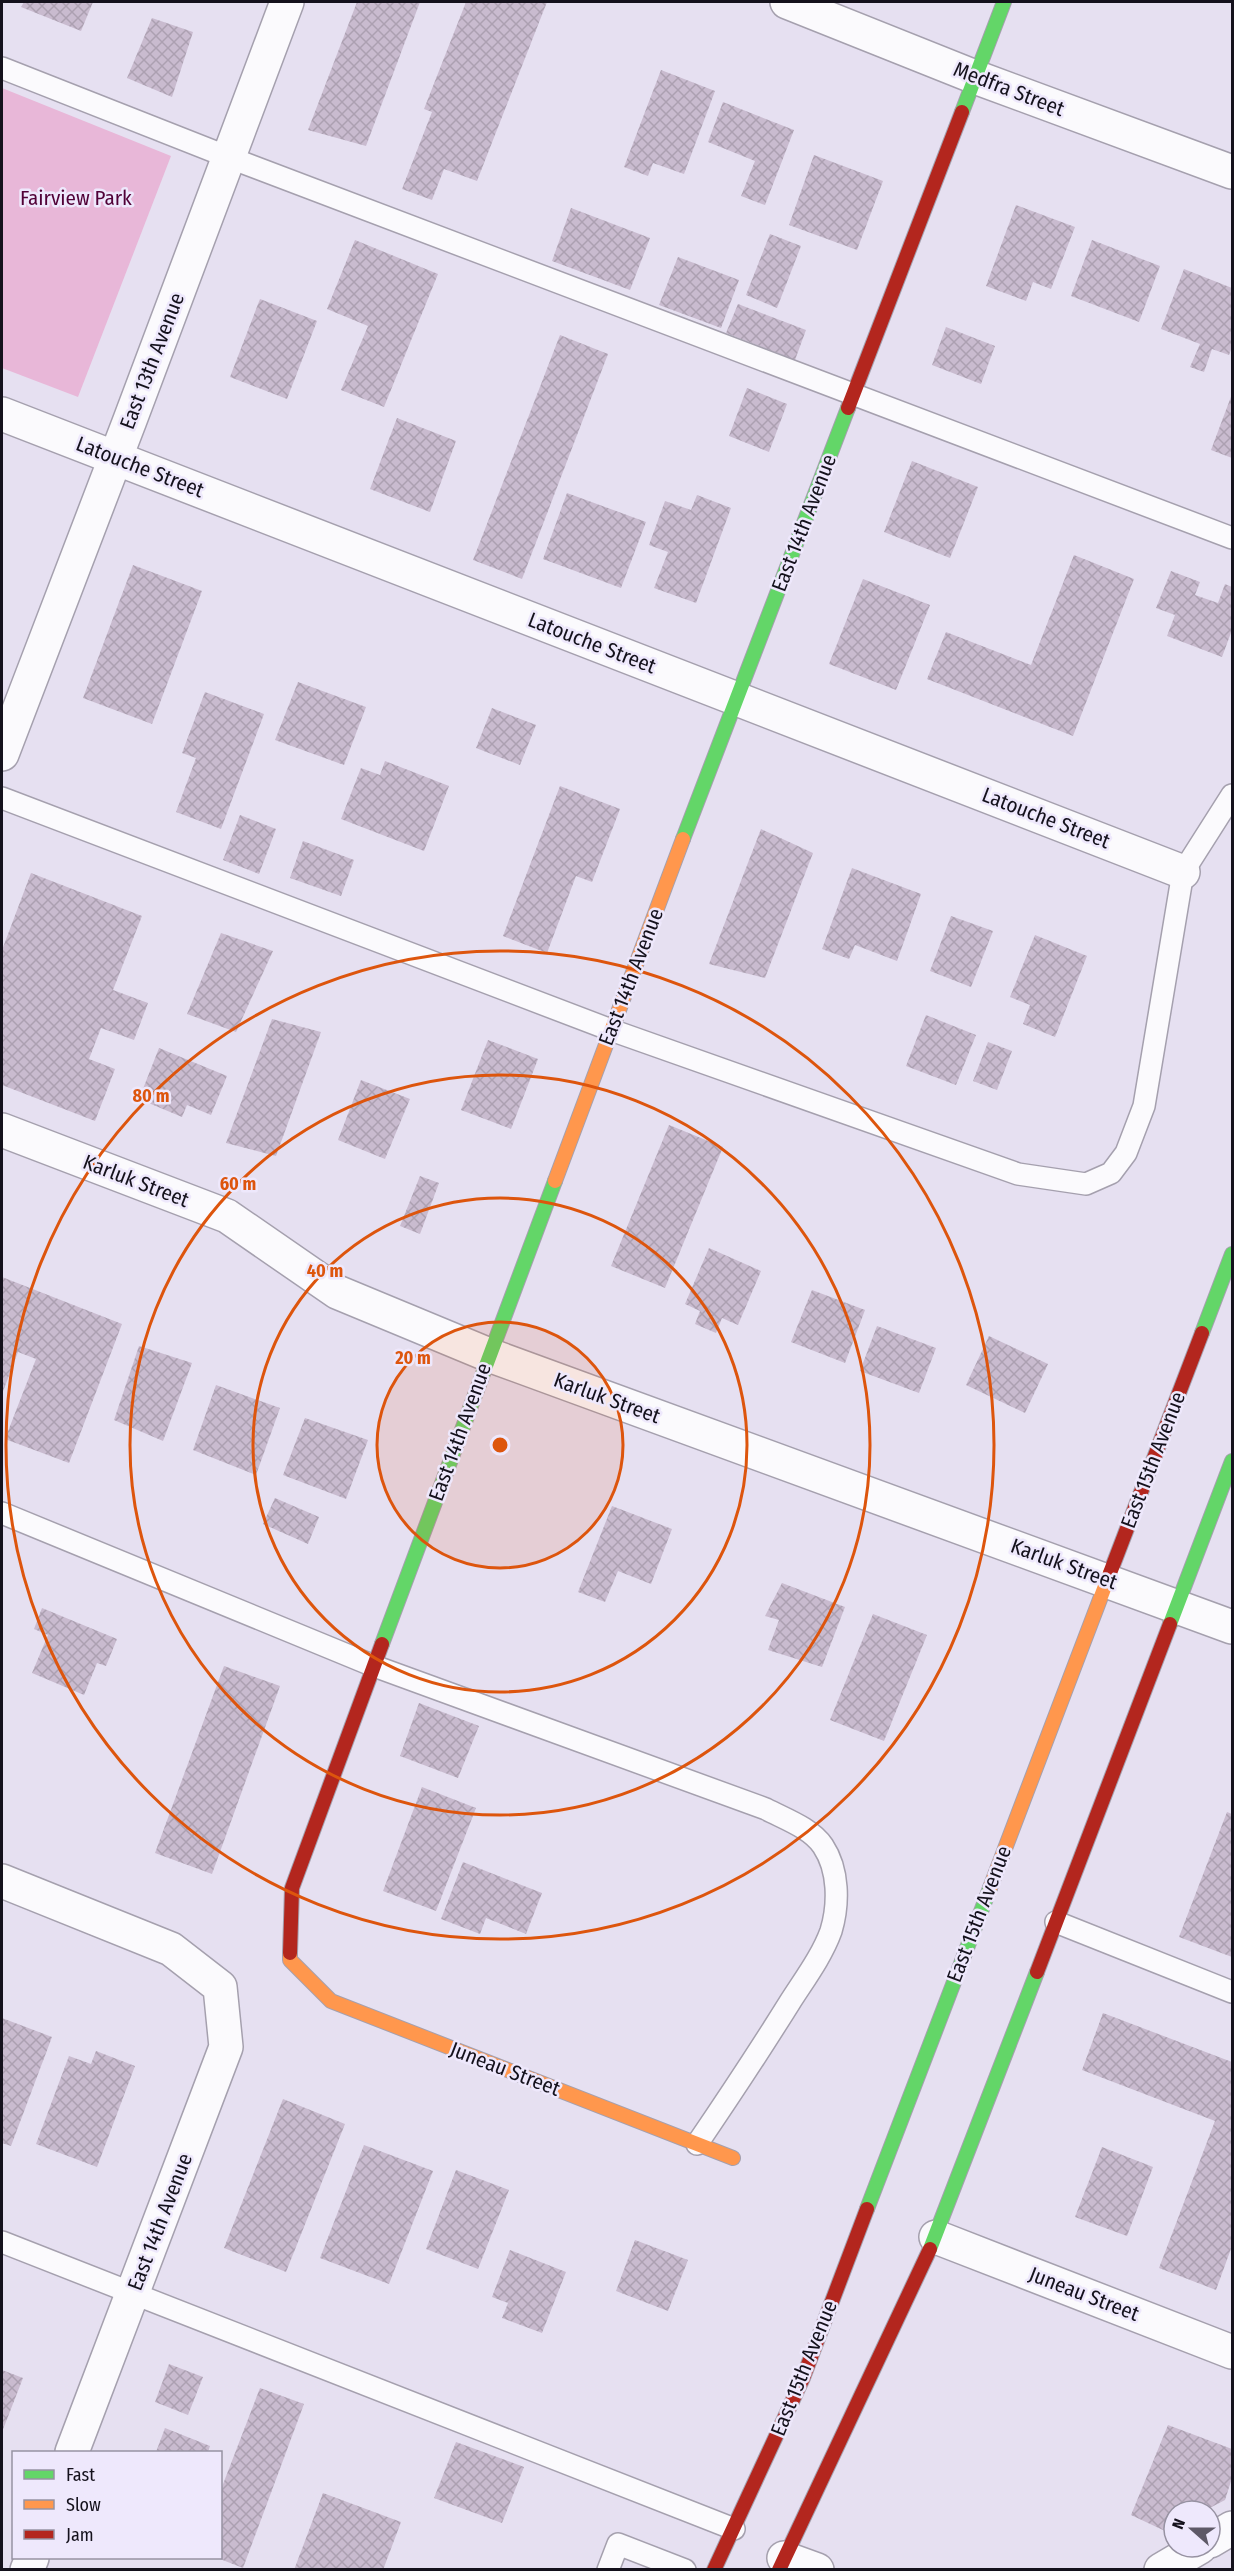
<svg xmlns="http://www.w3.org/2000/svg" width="1234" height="2571" font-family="'Fira Sans Condensed',sans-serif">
<defs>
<pattern id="building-cross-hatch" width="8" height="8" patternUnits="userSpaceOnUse" patternTransform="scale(1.5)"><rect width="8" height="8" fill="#c9bbcf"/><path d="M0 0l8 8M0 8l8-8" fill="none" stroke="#aca0b1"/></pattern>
</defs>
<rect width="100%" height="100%" fill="#e6e0f1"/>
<polygon fill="#e8b7d8" points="2,88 171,156 78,397 2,368"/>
<g fill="url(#building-cross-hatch)">
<polygon points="24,2 93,2 81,31 21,7"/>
<polygon points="357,2 420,2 366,146 308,130"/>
<polygon points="466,2 547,2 477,181 444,169 432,200 402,189 432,112 424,109"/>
<polygon points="152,18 193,32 172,97 127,78"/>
<polygon points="661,70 715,91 684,174 653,163 648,176 624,167"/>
<polygon points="723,102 794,130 765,205 741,196 755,161 708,142"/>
<polygon points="814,155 883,181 857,250 789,225"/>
<polygon points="1016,205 1075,227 1051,289 1033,282 1026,301 986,286"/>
<polygon points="571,208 650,238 630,290 552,261"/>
<polygon points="770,234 801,246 777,308 746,295"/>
<polygon points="355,240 438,274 384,407 341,390 368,326 327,309"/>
<polygon points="1092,240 1160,266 1139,322 1071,296"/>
<polygon points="678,257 739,280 721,328 659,305"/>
<polygon points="1184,269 1232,288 1232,347 1229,355 1212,349 1204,372 1190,367 1200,344 1161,329"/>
<polygon points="260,299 317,321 287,399 230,377"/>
<polygon points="738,304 806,330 795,360 726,333"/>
<polygon points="946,327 995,346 981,384 932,365"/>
<polygon points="560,335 608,354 522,579 473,560"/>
<polygon points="747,388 787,404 769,452 729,436"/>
<polygon points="1232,394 1232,458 1211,450"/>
<polygon points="397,418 456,441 430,512 370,489"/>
<polygon points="912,461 978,487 950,558 884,532"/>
<polygon points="567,493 646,522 621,588 543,559"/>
<polygon points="697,495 731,508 696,603 654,588 668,552 649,545 665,501 691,510"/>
<polygon points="1074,555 1134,579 1073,736 927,679 946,632 1031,665"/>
<polygon points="133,565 202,591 152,724 83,698"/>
<polygon points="1171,571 1200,582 1195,595 1218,603 1225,584 1232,587 1232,630 1222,657 1167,636 1175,615 1156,608"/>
<polygon points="863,579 930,605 896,690 829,664"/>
<polygon points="298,682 366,707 344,765 275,740"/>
<polygon points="205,692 264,714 221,829 176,812 196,758 182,753"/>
<polygon points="492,708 536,725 520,765 476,748"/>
<polygon points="385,761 449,786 424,851 341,819 361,768 380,775"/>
<polygon points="560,786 620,809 592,882 576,876 547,953 503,936"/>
<polygon points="240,815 276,829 259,874 223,860"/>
<polygon points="761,829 813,853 765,978 709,964"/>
<polygon points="303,841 354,860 341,896 290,878"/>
<polygon points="852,868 921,894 897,961 855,945 849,959 822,949"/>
<polygon points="31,873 142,916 113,990 148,1003 134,1040 101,1028 89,1059 115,1069 95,1121 2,1085 2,950"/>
<polygon points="951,916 993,931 971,987 930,971"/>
<polygon points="221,933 273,951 236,1032 187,1014"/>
<polygon points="1035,935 1087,956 1055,1037 1023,1024 1030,1005 1010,997"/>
<polygon points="926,1015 976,1035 956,1085 906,1066"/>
<polygon points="272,1019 321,1032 276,1156 226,1143"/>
<polygon points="488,1040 538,1059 511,1129 461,1110"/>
<polygon points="988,1042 1012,1051 997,1090 973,1081"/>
<polygon points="159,1048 227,1076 211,1115 187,1105 182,1117 139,1099"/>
<polygon points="361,1080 410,1099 385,1159 338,1140"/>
<polygon points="669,1125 723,1147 665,1288 611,1266"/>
<polygon points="420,1176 439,1183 420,1234 400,1226"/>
<polygon points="709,1248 761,1271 738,1325 722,1318 716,1333 695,1324 700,1311 685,1304"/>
<polygon points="2,1277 122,1324 69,1463 5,1439 36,1359 18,1352 2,1394"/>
<polygon points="812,1290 865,1310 845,1363 791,1342"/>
<polygon points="877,1326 936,1348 919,1393 860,1371"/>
<polygon points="989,1336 1048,1364 1025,1413 966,1385"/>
<polygon points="139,1346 192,1363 163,1441 114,1420"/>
<polygon points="216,1385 280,1408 256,1475 193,1450"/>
<polygon points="305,1418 368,1440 346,1499 283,1475"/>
<polygon points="275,1498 319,1517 308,1544 263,1524"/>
<polygon points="612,1506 672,1529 651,1584 618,1571 605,1602 578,1592"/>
<polygon points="782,1583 845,1607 822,1667 768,1650 779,1620 765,1616"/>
<polygon points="42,1608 117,1639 106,1666 97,1663 84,1695 32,1673 48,1635 34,1629"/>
<polygon points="873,1614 927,1635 884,1741 830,1720"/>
<polygon points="224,1666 280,1686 212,1874 155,1853"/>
<polygon points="419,1703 479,1726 458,1778 400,1756"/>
<polygon points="422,1787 476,1808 436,1911 383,1891"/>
<polygon points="1227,1812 1232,1814 1232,1957 1179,1937"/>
<polygon points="463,1862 542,1893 526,1934 486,1918 480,1934 441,1919"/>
<polygon points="1103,2013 1232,2062 1232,2246 1216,2290 1159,2268 1215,2121 1082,2070"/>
<polygon points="2,2018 52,2037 11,2146 2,2143"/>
<polygon points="96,2051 135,2066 97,2167 36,2144 69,2056 91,2064"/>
<polygon points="283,2099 345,2124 286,2272 224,2248"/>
<polygon points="364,2145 433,2171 389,2284 320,2258"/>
<polygon points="1102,2147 1153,2167 1127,2236 1075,2217"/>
<polygon points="456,2170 509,2190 478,2269 426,2249"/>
<polygon points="635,2240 688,2260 668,2311 616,2291"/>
<polygon points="510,2250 566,2272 542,2333 502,2318 508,2303 492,2297"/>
<polygon points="169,2364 203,2377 188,2415 155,2402"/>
<polygon points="2,2370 23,2378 2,2432"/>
<polygon points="260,2388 304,2404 243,2568 220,2559 220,2492"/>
<polygon points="1168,2425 1232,2449 1232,2478 1225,2500 1204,2511 1174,2511 1174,2527 1165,2531 1131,2515"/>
<polygon points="165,2428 210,2446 208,2452 156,2452"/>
<polygon points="456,2442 524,2467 502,2523 434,2498"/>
<polygon points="323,2493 401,2522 383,2570 294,2570"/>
</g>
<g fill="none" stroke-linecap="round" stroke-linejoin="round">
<defs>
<g id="lane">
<polyline points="2,68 228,157 1232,538"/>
<polyline points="2,798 611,1030 1018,1174 1086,1184 1111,1173 1126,1153 1144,1106 1183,872 1232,795"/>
<path d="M2 1513 374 1666 766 1809C785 1819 811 1828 823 1846 839 1870 839 1904 831 1931 822 1956 804 1980 790 2002 760 2050 729 2097 697 2144"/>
<polyline points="1056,1922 1232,1992"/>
<polyline points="2,2242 734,2529"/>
<polyline points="608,2570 618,2544 685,2570"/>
</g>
<g id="street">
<polyline points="787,2 975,77 1232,172"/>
<polyline points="2,414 1183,872"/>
<polyline points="2,754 130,420 287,2"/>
<polyline points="2,1130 227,1216 337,1292 489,1355 1232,1627"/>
<polyline points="2,1881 171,1949 220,1987 226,2047 72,2452"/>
<polyline points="936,2237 1232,2352"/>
<polyline points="1210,2541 1232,2528"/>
<polyline points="784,2558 817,2570"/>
<polyline points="27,2570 32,2558"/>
<polyline points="1161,2570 1200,2547"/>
</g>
<g id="fast">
<polyline points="962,112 1004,2"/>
<polyline points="683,839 848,408"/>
<polyline points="1202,1333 1232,1254"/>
<polyline points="1170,1624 1232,1461"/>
<polyline points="382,1644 555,1181"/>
<polyline points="867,2209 990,1888"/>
<polyline points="930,2249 1037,1972"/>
</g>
<g id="slow">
<polyline points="555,1181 683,839"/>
<polyline points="990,1888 1110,1573"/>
<polyline points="290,1953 290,1960 331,2001 733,2158"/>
</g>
<g id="jam">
<polyline points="848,408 962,112"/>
<polyline points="1110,1573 1202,1333"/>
<polyline points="290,1953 292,1888 382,1644"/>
<polyline points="1037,1972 1170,1624"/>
<polyline points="714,2570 803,2378 867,2209"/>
<polyline points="779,2570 930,2249"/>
</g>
</defs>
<use href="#lane" stroke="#a5a0ae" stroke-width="24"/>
<use href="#street" stroke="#a5a0ae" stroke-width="36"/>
<use href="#fast" stroke="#a5a0ae" stroke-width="16"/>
<use href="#slow" stroke="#a5a0ae" stroke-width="16"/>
<use href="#jam" stroke="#a5a0ae" stroke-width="16"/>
<use href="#lane" stroke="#fbfafd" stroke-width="21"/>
<use href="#street" stroke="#fbfafd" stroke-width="33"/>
<use href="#fast" stroke="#63d668" stroke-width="14"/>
<use href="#slow" stroke="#ff974d" stroke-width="14"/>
<use href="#jam" stroke="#b3261e" stroke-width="14"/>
</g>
<circle cx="500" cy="1445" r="123" fill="#dd550d" fill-opacity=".12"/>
<g fill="none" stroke="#dd550d" stroke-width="3">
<circle cx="500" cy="1445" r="123"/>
<circle cx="500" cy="1445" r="247"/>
<circle cx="500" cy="1445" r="370"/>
<circle cx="500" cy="1445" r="494"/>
</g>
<g text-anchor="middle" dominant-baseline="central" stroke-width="5" stroke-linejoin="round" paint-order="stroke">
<g font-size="21" fill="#14111c" stroke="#eee8fc">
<text transform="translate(1009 89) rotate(21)">Medfra Street</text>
<text transform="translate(152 361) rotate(-69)">East 13th Avenue</text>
<text transform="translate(140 467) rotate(21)">Latouche Street</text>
<text transform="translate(804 523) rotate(-69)">East 14th Avenue</text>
<text transform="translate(592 643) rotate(21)">Latouche Street</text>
<text transform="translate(1046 818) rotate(21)">Latouche Street</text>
<text transform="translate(631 977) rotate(-69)">East 14th Avenue</text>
<text transform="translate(136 1181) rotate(21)">Karluk Street</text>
<text transform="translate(607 1398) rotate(20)">Karluk Street</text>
<text transform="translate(460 1432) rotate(-70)">East 14th Avenue</text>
<text transform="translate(1153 1460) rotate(-69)">East 15th Avenue</text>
<text transform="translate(1064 1564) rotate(20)">Karluk Street</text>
<text transform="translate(979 1914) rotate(-69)">East 15th Avenue</text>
<text transform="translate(505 2069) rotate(21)">Juneau Street</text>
<text transform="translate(160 2222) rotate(-69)">East 14th Avenue</text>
<text transform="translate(1084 2294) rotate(21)">Juneau Street</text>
<text transform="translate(804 2368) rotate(-68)">East 15th Avenue</text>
</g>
<g font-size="21" fill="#510137" stroke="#eee8fc">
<text x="76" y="198">Fairview Park</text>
</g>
</g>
<circle cx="500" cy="1445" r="9" fill="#dd550d" stroke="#eee8fc" stroke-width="3"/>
<g font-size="18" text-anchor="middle" font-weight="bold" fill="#dd550d" stroke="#eee8fc" stroke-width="5" stroke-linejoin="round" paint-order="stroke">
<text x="151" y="1102">80 m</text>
<text x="238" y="1190">60 m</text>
<text x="325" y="1277">40 m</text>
<text x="413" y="1364">20 m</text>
</g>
<rect width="1234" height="2571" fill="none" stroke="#14111c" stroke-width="6"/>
<rect x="12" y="2451" width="210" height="108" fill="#eee8fc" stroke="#9792a2" stroke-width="1.5"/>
<rect x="24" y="2470" width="30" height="9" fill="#63d668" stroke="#9792a2" stroke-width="1.5"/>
<text x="66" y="2481" font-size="18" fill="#14111c">Fast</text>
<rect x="24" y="2500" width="30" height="9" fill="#ff974d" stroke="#9792a2" stroke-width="1.5"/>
<text x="66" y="2511" font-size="18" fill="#14111c">Slow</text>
<rect x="24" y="2530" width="30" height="9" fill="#b3261e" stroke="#9792a2" stroke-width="1.5"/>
<text x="66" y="2541" font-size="18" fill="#14111c">Jam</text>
<g transform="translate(1192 2529) rotate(291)"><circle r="28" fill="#eee8fc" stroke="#9792a2" stroke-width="1.5"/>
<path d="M0-4.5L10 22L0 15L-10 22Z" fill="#5e5967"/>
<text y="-9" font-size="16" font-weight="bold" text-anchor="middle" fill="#14111c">N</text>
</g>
</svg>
